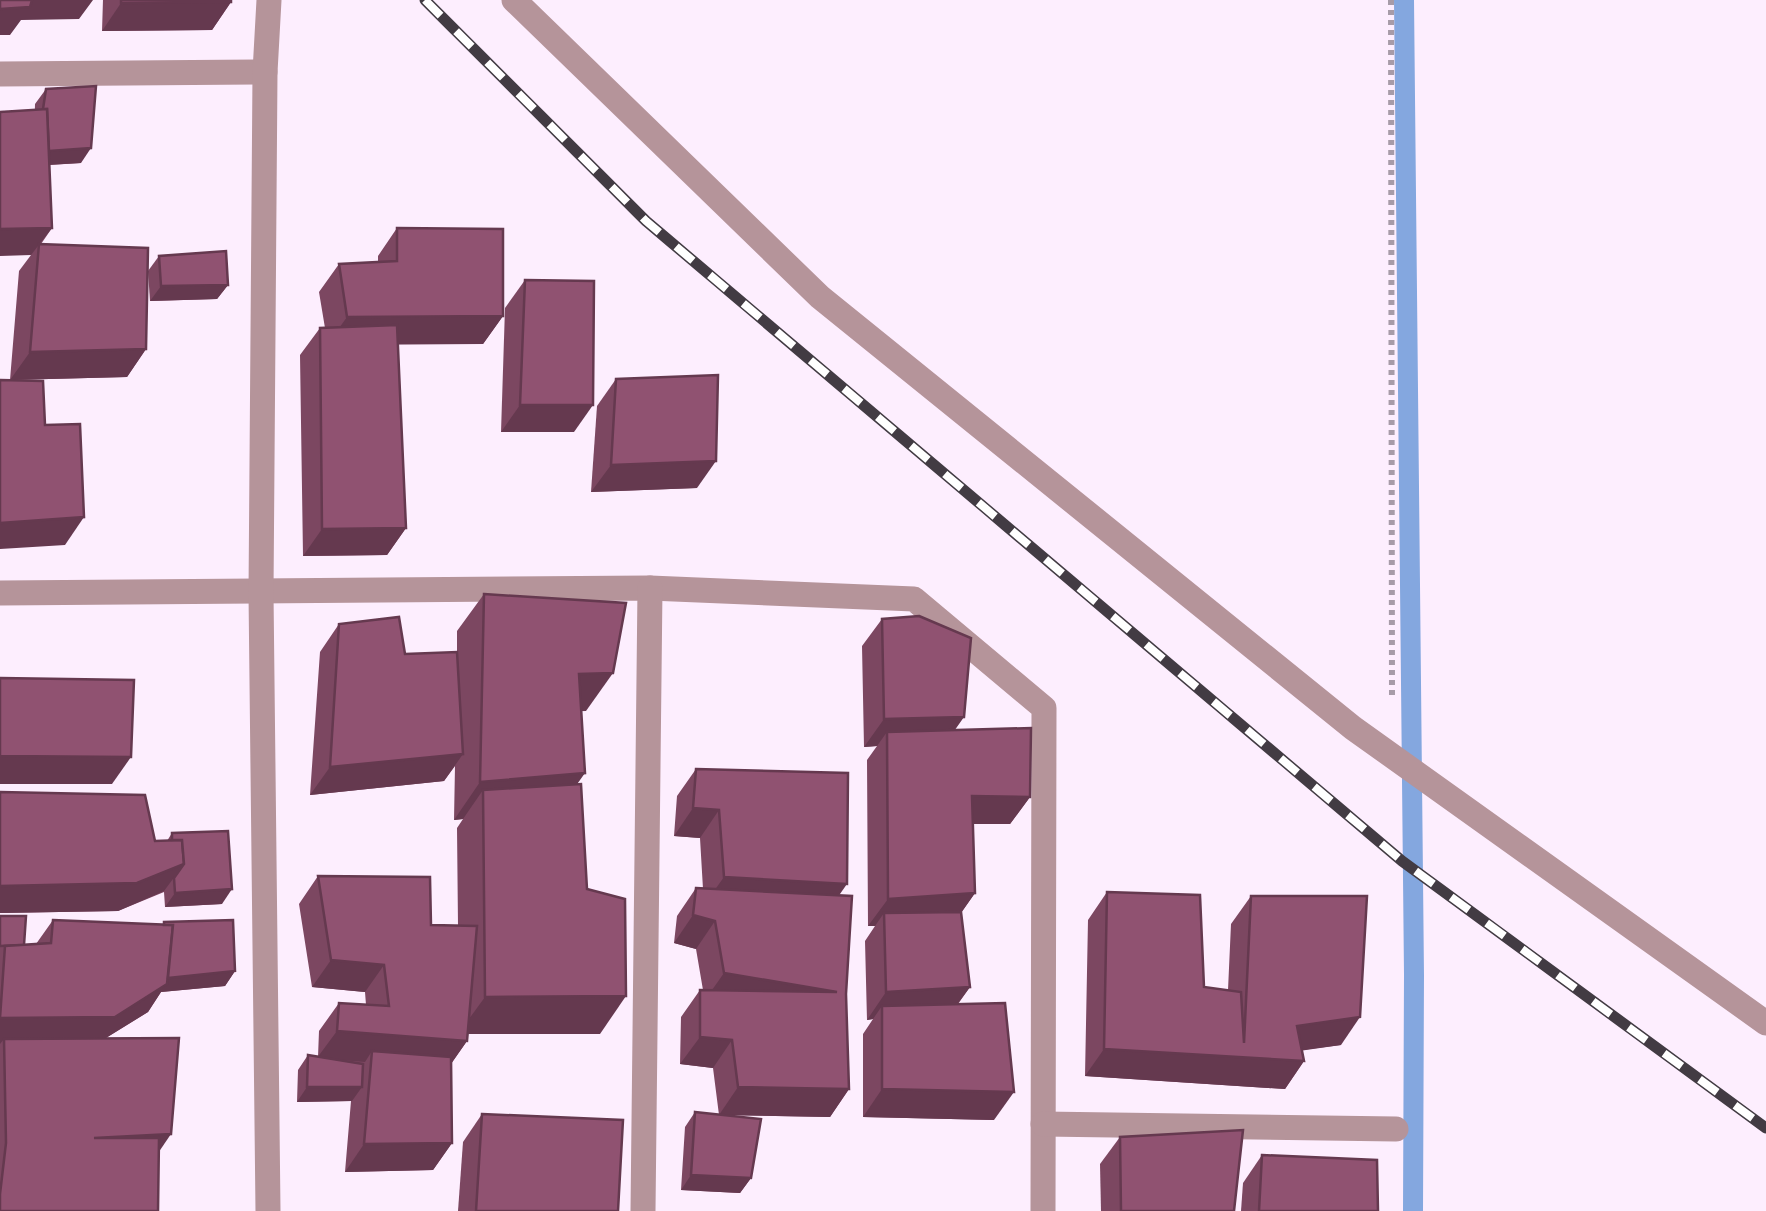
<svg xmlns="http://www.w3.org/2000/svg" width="1766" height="1211" font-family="'Exo 2',sans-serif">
<rect width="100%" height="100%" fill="#fdeefe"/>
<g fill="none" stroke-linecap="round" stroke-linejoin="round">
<polyline stroke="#84a7df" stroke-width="20" points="1404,0 1414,975 1413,1211"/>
<polyline stroke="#a79ba8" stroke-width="6" stroke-dasharray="5 5" stroke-linecap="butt" points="1391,0 1392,699"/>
<g stroke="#b5949a" stroke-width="25">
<polyline points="514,0 820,297 1353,728 1766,1023"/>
<polyline points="0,74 265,72"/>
<polyline points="0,593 650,588 914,599 1044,708 1043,1211"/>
<polyline points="1043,1124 1396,1129"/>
<polyline points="268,1211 261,593 265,72 269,0"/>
<polyline points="643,1211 650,588"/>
</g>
<defs>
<polyline id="rail" points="425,0 646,221 1402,861 1766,1128"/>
</defs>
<use href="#rail" stroke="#423b43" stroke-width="11"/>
<use href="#rail" stroke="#fff" stroke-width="8" stroke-dasharray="22" stroke-linecap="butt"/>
</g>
<g fill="#7c4761">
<polygon points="103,0 231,0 231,2 212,30 102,31"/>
<polygon points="46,89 81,163 49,165 52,228 41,244 146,349 127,377 10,380 19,271 31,255 35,104"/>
<polygon points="397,228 503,316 483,344 398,344 406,528 387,555 303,556 300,355 320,328 325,328 319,292 339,264 378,262 378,256"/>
<polygon points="159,256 228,285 217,299 150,301 148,271"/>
<polygon points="525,280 574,432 501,432 505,308"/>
<polygon points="616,379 697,488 591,492 597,406"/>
<polygon points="484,594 586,711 581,711 577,784 600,1034 468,1034 467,1041 451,1064 452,1143 433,1170 345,1172 351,1101 297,1102 298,1070 308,1055 318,1057 319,1031 339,1003 366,1005 365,992 312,987 299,904 318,876 431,925 458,926 457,828 463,819 454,820 455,766 444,781 310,795 320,652 339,624 405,654 457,652 457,631"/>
<polygon points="882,619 955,731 1030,797 1010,824 973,824 975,893 961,913 970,987 958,1004 994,1120 863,1117 863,1034 873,1019 867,1020 865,941 875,926 868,926 867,760 877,746 864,747 862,646"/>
<polygon points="696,769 839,896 846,994 849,1089 830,1117 722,1115 751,1178 740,1193 681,1190 685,1127 695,1112 719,1115 713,1068 680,1064 681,1017 700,990 703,990 696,949 674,943 677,916 696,888 703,889 700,838 674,836 677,796"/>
<polygon points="0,792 155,841 167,841 172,833 222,904 165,907 164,892 118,911 0,913"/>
<polygon points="1107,892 1204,987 1228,990 1231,924 1251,896 1341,1045 1302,1050 1304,1061 1285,1089 1085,1076 1088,920"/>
<polygon points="0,916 24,945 36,944 53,920 162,925 164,922 235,971 225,986 161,992 148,1012 106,1038 159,1152 0,1211"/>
<polygon points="482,1114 618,1211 458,1211 463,1142"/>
<polygon points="1120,1137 1234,1211 1101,1211 1100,1164"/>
<polygon points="1262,1155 1378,1211 1241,1211 1243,1183"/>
</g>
<g fill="#65394f">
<polygon points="28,0 93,0 79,19 21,20 10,35 0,35 0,9"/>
<polygon points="231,2 212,30 102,31 121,3"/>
<polygon points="91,148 81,163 29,166 39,151"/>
<polygon points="52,228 31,255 0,256 0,229"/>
<polygon points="228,285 217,299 150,301 161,286"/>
<polygon points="503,316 483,344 327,345 347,317"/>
<polygon points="146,349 127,377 10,380 30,352"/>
<polygon points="520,405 593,405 574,432 501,432"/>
<polygon points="716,461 697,488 591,492 611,465"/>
<polygon points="84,517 65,545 0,549 0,523"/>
<polygon points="406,528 387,555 303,556 322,529"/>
<polygon points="613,673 586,711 552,712 579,674"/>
<polygon points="964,717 945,744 887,732 877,746 864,747 884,719"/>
<polygon points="463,754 444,781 310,795 330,767"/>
<polygon points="0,756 131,757 112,784 0,784"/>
<polygon points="585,773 558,811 483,790 463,819 454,820 480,782"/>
<polygon points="972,796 1030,797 1010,824 952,824"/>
<polygon points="693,808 719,810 700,838 674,836"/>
<polygon points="184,864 164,891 118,911 0,913 0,886"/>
<polygon points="724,877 847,884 828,911 704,905"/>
<polygon points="232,889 222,904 165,907 175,893"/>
<polygon points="975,893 956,920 884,913 875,926 868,926 888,899"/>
<polygon points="693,915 715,921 696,949 674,943"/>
<polygon points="331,960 384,965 365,992 312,987"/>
<polygon points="235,971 225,986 161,992 148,1012 96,1044 4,1039 0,1044 0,1018 164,978"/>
<polygon points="724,973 837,992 705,1000"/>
<polygon points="970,987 950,1014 882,1006 873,1019 867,1020 886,992"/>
<polygon points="626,996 600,1034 458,1034 485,997"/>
<polygon points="1360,1017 1341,1045 1278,1054 1297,1026"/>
<polygon points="337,1031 467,1041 448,1068 372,1051 365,1062 317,1058"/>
<polygon points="700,1037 732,1040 713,1068 680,1064"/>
<polygon points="1104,1049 1304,1061 1285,1089 1085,1076"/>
<polygon points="307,1087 362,1087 352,1101 297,1102"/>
<polygon points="738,1087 849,1089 830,1117 719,1115"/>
<polygon points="882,1089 1014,1092 994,1120 863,1117"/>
<polygon points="171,1134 152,1162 94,1138"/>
<polygon points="452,1143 433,1170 345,1172 364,1144"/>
<polygon points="691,1175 751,1178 740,1193 681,1190"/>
</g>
<g fill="#905271" stroke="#65394f" stroke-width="2.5">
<polygon points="0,0 32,0 30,7 0,9"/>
<polygon points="121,0 231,0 231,2 121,3"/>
<polygon points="96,86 91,148 49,151 47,109 43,109 46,89"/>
<polygon points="47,109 52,228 0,229 0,112"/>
<polygon points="397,228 503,229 503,316 347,317 339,264 397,261"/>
<polygon points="39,244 148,248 146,349 30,352"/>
<polygon points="226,251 228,285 161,286 159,256"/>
<polygon points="525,280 594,281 593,405 520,405"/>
<polygon points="397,325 406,528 322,529 320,328"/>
<polygon points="718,375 716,461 611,465 616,379"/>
<polygon points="0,380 43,381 45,425 80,424 84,517 0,523"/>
<polygon points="484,594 626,603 613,673 579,674 585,773 480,782"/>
<polygon points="919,616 971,638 964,717 884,719 882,619"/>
<polygon points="399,617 405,654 457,652 463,754 330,767 339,624"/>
<polygon points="0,678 134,680 131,757 0,756"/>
<polygon points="1031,728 1030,797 972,796 975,893 888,899 887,732"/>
<polygon points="696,769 848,773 847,884 724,877 719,810 693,808"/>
<polygon points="581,784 587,889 625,899 626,996 485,997 483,790"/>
<polygon points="0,792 145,795 155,841 182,840 184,864 137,883 0,886"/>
<polygon points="228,831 232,889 175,893 174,878 184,864 182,840 172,840 172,833"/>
<polygon points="318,876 430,877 431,925 477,926 467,1041 337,1031 339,1003 389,1006 384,965 331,960"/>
<polygon points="696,888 852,896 846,994 849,1089 738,1087 732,1040 700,1037 700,990 837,992 724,973 715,921 693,915"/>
<polygon points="1107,892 1200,895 1204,987 1241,992 1244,1043 1251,896 1367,896 1360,1017 1297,1026 1304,1061 1104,1049"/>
<polygon points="961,912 970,987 886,992 884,913"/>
<polygon points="0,916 26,916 24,945 0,946"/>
<polygon points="53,920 173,925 167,984 115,1017 0,1018 5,946 51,943"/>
<polygon points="233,920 235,971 168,978 173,925 164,925 164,922"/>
<polygon points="1005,1003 1014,1092 882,1089 882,1006"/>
<polygon points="179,1038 171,1134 94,1138 159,1138 158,1211 0,1211 0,1194 6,1143 4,1039"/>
<polygon points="372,1051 451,1057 452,1143 364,1144"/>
<polygon points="308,1055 363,1064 362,1087 307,1087"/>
<polygon points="695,1112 761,1119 751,1178 691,1175"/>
<polygon points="482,1114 623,1120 618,1211 476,1211"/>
<polygon points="1243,1130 1234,1211 1121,1211 1120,1137"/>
<polygon points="1262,1155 1377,1160 1378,1211 1259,1211"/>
</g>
</svg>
